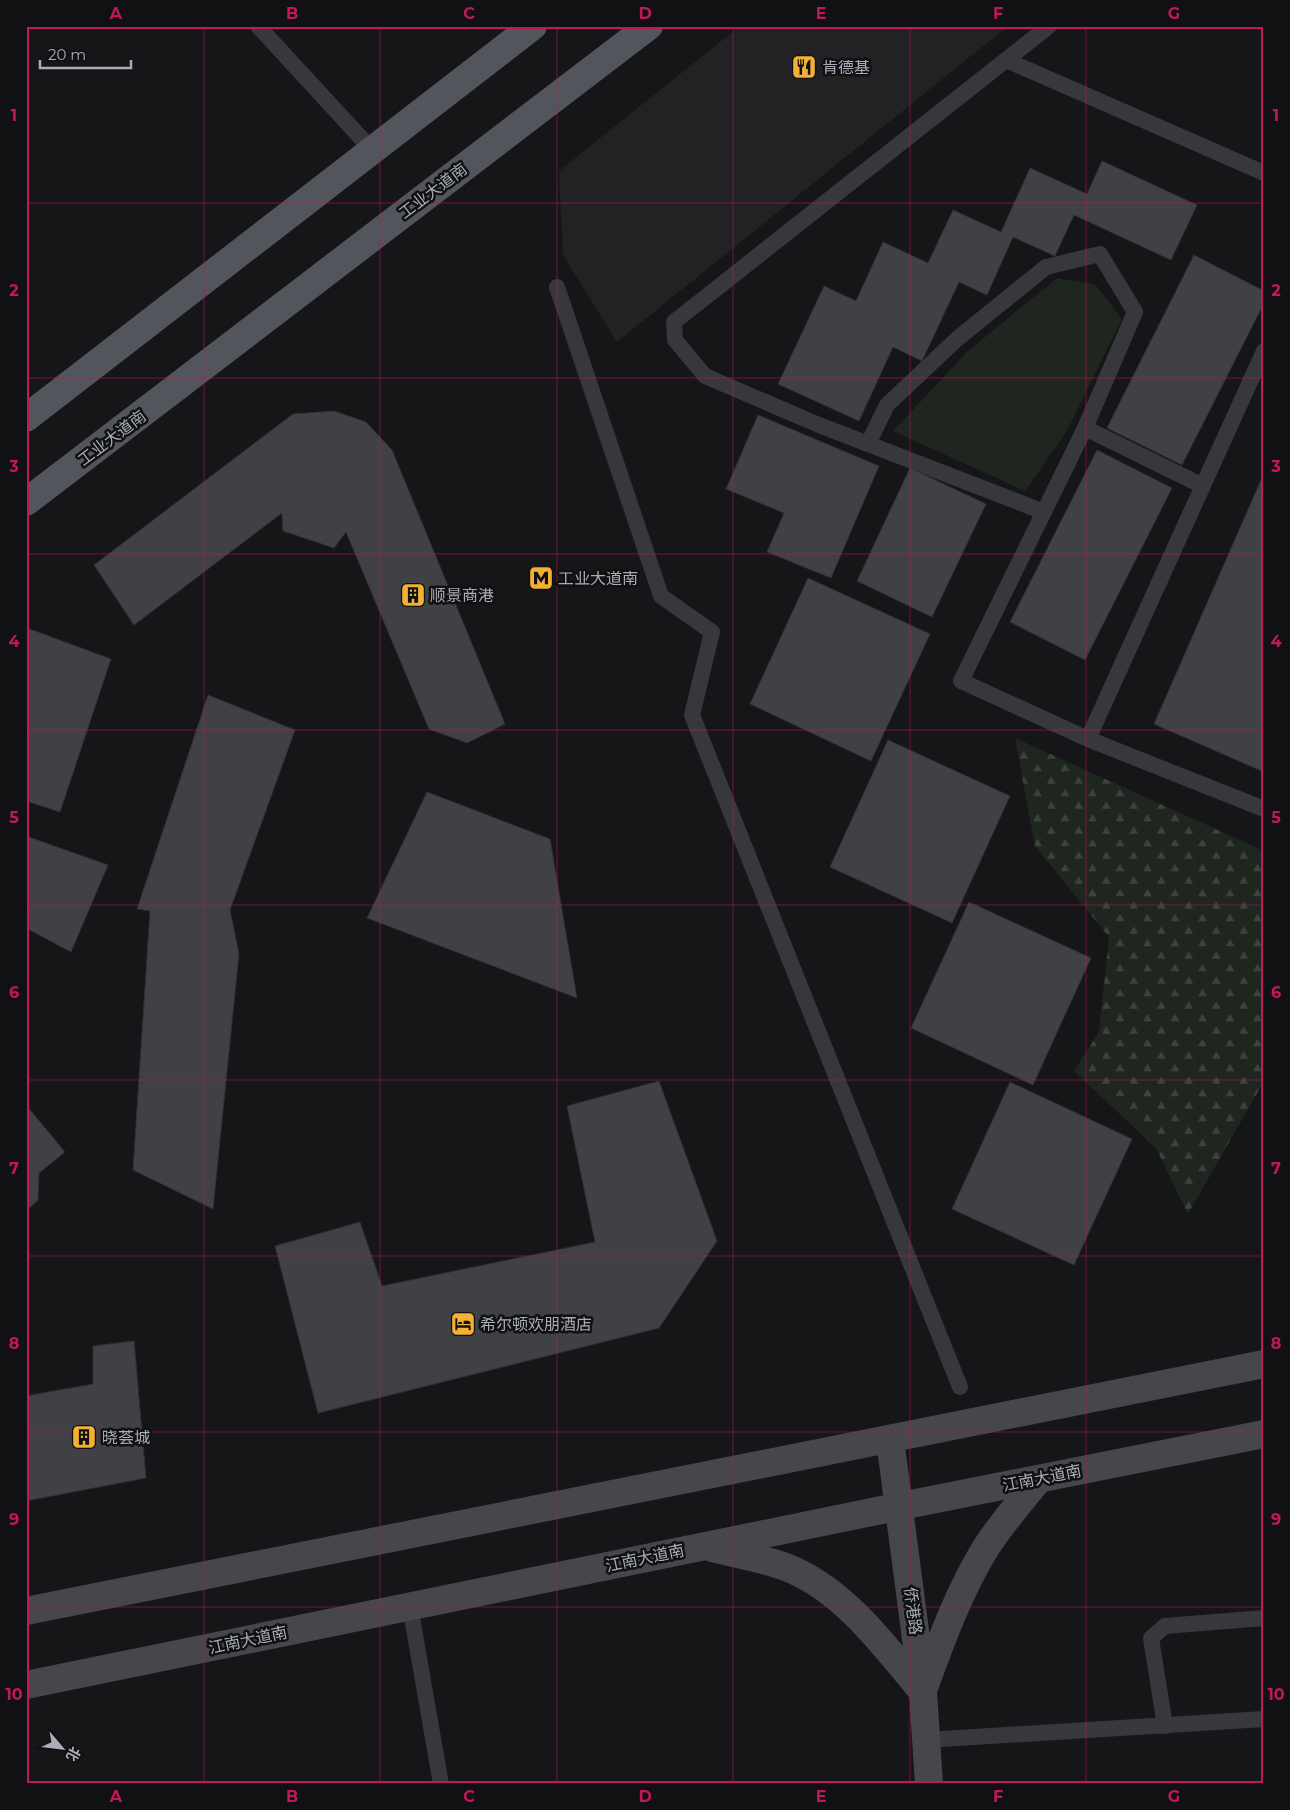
<svg xmlns="http://www.w3.org/2000/svg" width="1290" height="1810" font-family="Montserrat,'Noto Sans SC',sans-serif">
<defs>
<pattern id="forest-firs" width="22" height="20" patternUnits="userSpaceOnUse" patternTransform="scale(1.25)"><rect width="22" height="20" fill="#1e261f"/><path d="M5 1l3.5 6h-7zM16 11l3.5 6h-7z" fill="#3c433d"/></pattern>
</defs>
<rect width="100%" height="100%" fill="#161618"/>
<polygon fill="#222225" points="740,26 1008,26 617,342 563,255 559,171"/>
<polygon fill="url(#forest-firs)" points="1015,738 1264,851 1264,1081 1188,1214 1156,1148 1074,1071 1099,1032 1109,937 1035,846"/>
<polygon fill="#1e261f" points="1057,278 1095,284 1122,319 1067,431 1025,491 893,431 968,351"/>
<g fill="#404145" stroke="#303034">
<polygon points="1102,161 1197,205 1171,260 1074,215 1055,256 1013,237 987,295 959,282 922,361 893,347 859,421 778,384 824,286 856,301 883,242 928,263 953,210 1001,232 1030,168 1087,194"/>
<polygon points="1194,255 1264,291 1264,303 1182,465 1107,428"/>
<polygon points="334,411 366,422 392,450 505,724 467,743 429,729 346,532 334,548 283,531 282,513 134,625 94,565 293,414"/>
<polygon points="758,415 879,466 831,578 767,552 784,513 726,489"/>
<polygon points="1097,450 1172,488 1085,660 1010,622"/>
<polygon points="910,468 986,504 932,617 857,581"/>
<polygon points="1261,480 1264,481 1264,772 1154,724"/>
<polygon points="808,578 930,634 871,761 750,704"/>
<polygon points="27,628 111,659 60,812 26,801"/>
<polygon points="208,695 295,730 230,910 239,954 213,1209 133,1170 150,911 137,909"/>
<polygon points="888,740 1010,796 952,923 830,867"/>
<polygon points="427,792 550,839 577,998 367,918"/>
<polygon points="26,836 108,865 71,952 26,928"/>
<polygon points="969,902 1091,958 1033,1085 911,1028"/>
<polygon points="659,1081 717,1241 659,1328 318,1413 275,1246 360,1222 382,1286 595,1242 567,1106"/>
<polygon points="1010,1082 1132,1139 1074,1265 952,1209"/>
<polygon points="26,1105 65,1152 39,1173 38,1200 26,1211"/>
<polygon points="134,1341 146,1478 26,1501 26,1396 93,1384 93,1346"/>
</g>
<g fill="none" stroke-linecap="round" stroke-linejoin="round">
<g stroke="#37383d" stroke-width="16">
<polyline points="258,26 373,151"/>
<polyline points="1006,60 1264,173"/>
<polyline points="557,287 661,596 712,632 692,715 960,1387"/>
<polyline points="1264,351 1088,739 1264,809"/>
<polyline points="868,444 887,405 957,339 1046,267 1100,254 1135,312 1085,428"/>
<polyline points="1044,512 819,425 705,376 675,340 674,322 1049,26"/>
<polyline points="1088,739 961,681 1085,428 1203,486"/>
<polyline points="410,1606 441,1784"/>
<polyline points="1165,1726 1151,1638 1165,1626 1264,1618"/>
<polyline points="926,1740 1264,1719"/>
</g>
<g stroke="#45474d" stroke-width="28">
<polyline points="890,1440 923,1692 929,1784"/>
<path d="M712 1548C739 1555 768 1559 793 1570 847 1594 886 1648 923 1692"/>
<polyline points="26,1611 1264,1364"/>
<polyline points="26,1685 906,1505 1264,1434"/>
<path d="M925 1685C942 1638 959 1592 985 1549 1001 1524 1020 1502 1039 1479"/>
</g>
<g stroke="#53555c" stroke-width="28">
<polyline points="26,418 533,26"/>
<polyline points="26,502 649,26"/>
</g>
</g>
<path fill="none" stroke="#c2185b" stroke-width="1" stroke-opacity="0.55" d="M204 26V1784M380 26V1784M557 26V1784M733 26V1784M910 26V1784M1086 26V1784M26 203H1264M26 378H1264M26 554H1264M26 730H1264M26 905H1264M26 1080H1264M26 1256H1264M26 1432H1264M26 1607H1264"/>
<defs>
<symbol id="restaurant-square" viewBox="-11 -11 22 22"><rect x="-9" y="-9" width="18" height="18" rx="4" fill="#f2b134" stroke="#111113"/><path d="M-5-6h1v4h1v-4h1v4h1v-4h1v5L-1.5 .5V6h-2V.5L-5-1ZM5-6V6H3V1.5H1.5Q1.5-4 5-6Z" fill="#111"/></symbol>
<symbol id="metro-square" viewBox="-11 -11 22 22"><rect x="-9" y="-9" width="18" height="18" rx="4" fill="#f2b134" stroke="#111113"/><path d="M-5.5 5V-5H-3L0 0L3-5H5.5V5H3V-.5L0 4L-3-.5V5Z" fill="#111"/></symbol>
<symbol id="building-square" viewBox="-11 -11 22 22"><rect x="-9" y="-9" width="18" height="18" rx="4" fill="#f2b134" stroke="#111113"/><path d="M-4-6H4V6H1V3H-1V6H-4ZM-2.5-4.3h1.7v1.8h-1.7ZM.8-4.3h1.7v1.8H.8ZM-2.5-1h1.7V.8h-1.7ZM.8-1h1.7V.8H.8Z" fill="#111"/></symbol>
<symbol id="hotel-square" viewBox="-11 -11 22 22"><rect x="-9" y="-9" width="18" height="18" rx="4" fill="#f2b134" stroke="#111113"/><path d="M-6-4.5h1.5V1H6V5H4.5V3h-9V5H-6ZM-4 0a1.8 1.8 0 1 1 3.6 0ZM.5 0V-2.5h3Q6-2.5 6 0Z" fill="#111"/></symbol>
</defs>
<g fill-rule="evenodd">
<use href="#restaurant-square" x="790" y="53" width="28" height="28"/>
<use href="#metro-square" x="527" y="564" width="28" height="28"/>
<use href="#building-square" x="399" y="581" width="28" height="28"/>
<use href="#hotel-square" x="449" y="1310" width="28" height="28"/>
<use href="#building-square" x="70" y="1423" width="28" height="28"/>
</g>
<g text-anchor="middle" dominant-baseline="central" stroke-width="5" stroke-linejoin="round" paint-order="stroke">
<g font-size="16" fill="#a8adb8" stroke="#111113" text-anchor="start">
<text x="822" y="67">肯德基</text>
<text x="558" y="578">工业大道南</text>
<text x="430" y="595">顺景商港</text>
<text x="480" y="1324">希尔顿欢朋酒店</text>
<text x="102" y="1437">晓荟城</text>
</g>
<g font-size="16" fill="#a8adb8" stroke="#111113">
<text transform="translate(433 191) rotate(-37)">工业大道南</text>
<text transform="translate(112 438) rotate(-37)">工业大道南</text>
<text transform="translate(1042 1478) rotate(-11)">江南大道南</text>
<text transform="translate(645 1558) rotate(-12)">江南大道南</text>
<text transform="translate(913 1611) rotate(83)">侨港路</text>
<text transform="translate(248 1640) rotate(-12)">江南大道南</text>
</g>
</g>
<rect width="1290" height="1810" fill="none" stroke="#111113" stroke-width="55"/>
<g transform="translate(62 1748) rotate(118)" stroke="#111113" stroke-width="4" paint-order="stroke">
<path d="M0-4L9 19L0 12L-9 19Z" fill="#a8adb8"/>
<text y="-8" font-size="14" font-weight="bold" text-anchor="middle" fill="#a8adb8">北</text>
</g>
<path d="M40 60v8h91v-8" fill="none" stroke="#a8adb8" stroke-width="2.5"/>
<text x="48" y="60" font-size="15" fill="#a8adb8" stroke="#111113" stroke-width="4" paint-order="stroke">20 m</text>
<rect x="28" y="28" width="1234" height="1754" fill="none" stroke="#c2185b" stroke-width="2"/>
<g font-size="16" text-anchor="middle" font-weight="bold" fill="#c2185b">
<text x="116" y="19">A</text>
<text x="292" y="19">B</text>
<text x="469" y="19">C</text>
<text x="645" y="19">D</text>
<text x="821" y="19">E</text>
<text x="998" y="19">F</text>
<text x="1174" y="19">G</text>
<text x="14" y="121">1</text>
<text x="1276" y="121">1</text>
<text x="14" y="296">2</text>
<text x="1276" y="296">2</text>
<text x="14" y="472">3</text>
<text x="1276" y="472">3</text>
<text x="14" y="647">4</text>
<text x="1276" y="647">4</text>
<text x="14" y="823">5</text>
<text x="1276" y="823">5</text>
<text x="14" y="998">6</text>
<text x="1276" y="998">6</text>
<text x="14" y="1174">7</text>
<text x="1276" y="1174">7</text>
<text x="14" y="1349">8</text>
<text x="1276" y="1349">8</text>
<text x="14" y="1525">9</text>
<text x="1276" y="1525">9</text>
<text x="14" y="1700">10</text>
<text x="1276" y="1700">10</text>
<text x="116" y="1802">A</text>
<text x="292" y="1802">B</text>
<text x="469" y="1802">C</text>
<text x="645" y="1802">D</text>
<text x="821" y="1802">E</text>
<text x="998" y="1802">F</text>
<text x="1174" y="1802">G</text>
</g>
</svg>
